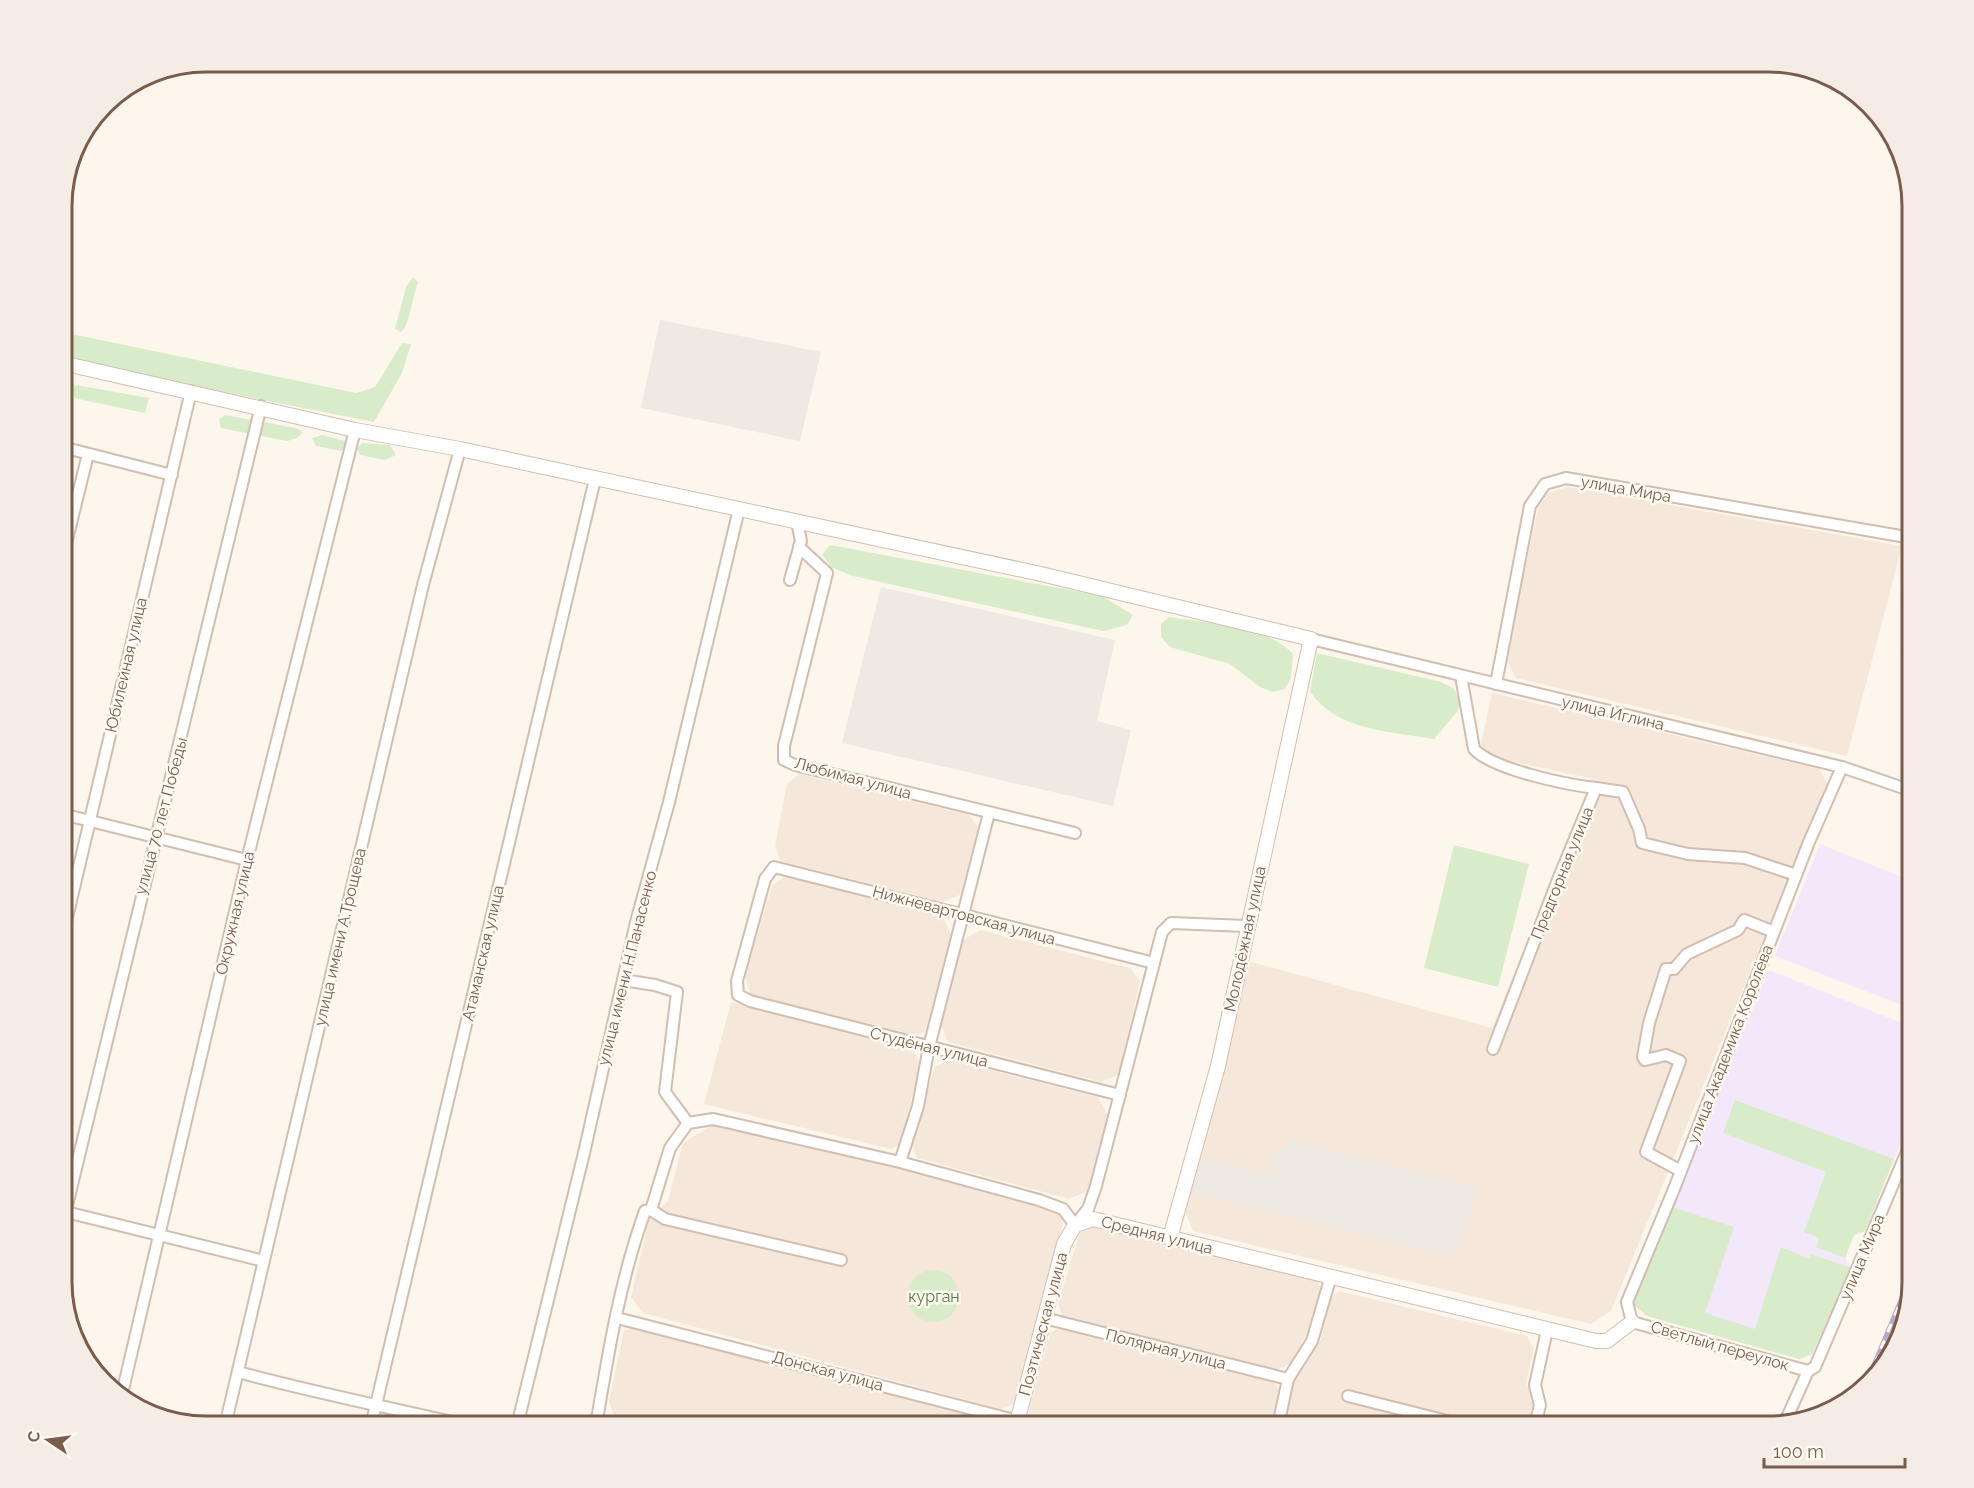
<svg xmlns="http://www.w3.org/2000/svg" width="1974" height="1488" font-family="Raleway,sans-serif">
<rect width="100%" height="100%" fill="#fdf6ec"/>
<g fill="#f5e8da">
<polygon points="1568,487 1902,546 1847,756 1516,678 1506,659 1538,509 1548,493"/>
<polygon points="1492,693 1820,769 1827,784 1611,1311 1591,1324 1193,1231 1185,1211 1248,961 1492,1028 1593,779 1479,754"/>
<polygon points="799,774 969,815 979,829 960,895 943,902 781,861 775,846 787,784"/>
<polygon points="786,876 942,916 951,934 926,1031 915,1036 750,994 745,976 772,886"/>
<polygon points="980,930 1130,968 1140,981 1119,1074 1101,1082 948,1042 941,1025 963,940"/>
<polygon points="731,1002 912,1048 920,1063 901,1144 891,1149 704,1104"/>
<polygon points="950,1060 1098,1097 1109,1118 1090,1190 1069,1199 917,1158 912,1146 935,1066"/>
<polygon points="716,1123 1041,1198 1059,1212 1063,1224 1015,1404 1000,1409 643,1313 631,1297 649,1219 668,1201 683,1143"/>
<polygon points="1093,1224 1317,1279 1321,1290 1306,1335 1292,1363 1277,1370 1062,1316 1058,1303 1080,1232"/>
<polygon points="1339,1291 1527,1336 1534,1349 1526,1383 1535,1399 1527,1426 1284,1426 1294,1382 1322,1337 1331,1298"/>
<polygon points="642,1326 1000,1421 1003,1426 617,1425 609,1401 624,1330"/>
<polygon points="1061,1326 1273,1379 1279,1392 1272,1426 1051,1426 1034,1422 1029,1410 1050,1333"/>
</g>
<g fill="#efe9e4">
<polygon points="660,320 821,352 800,441 641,408"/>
<polygon points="881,587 1115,640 1097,721 1131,730 1113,806 842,743"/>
<polygon points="1287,1140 1476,1186 1461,1247 1453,1246 1450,1256 1188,1192 1197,1157 1270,1173 1276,1148 1285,1150"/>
</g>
<g fill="#f3e8fa">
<polygon points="1820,844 1912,881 1912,1009 1775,956"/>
<polygon points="1769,970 1912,1027 1912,1115 1865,1231 1854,1235 1845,1258 1851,1268 1812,1354 1799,1359 1647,1316 1632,1303"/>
</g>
<g fill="#d8ecc9">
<polygon points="413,277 418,282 406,326 401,332 395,329 406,287"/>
<polygon points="62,332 356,393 375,387 402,343 411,344 402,373 374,422 62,360"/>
<polygon points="76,385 149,398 145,413 74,398 65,395 62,388"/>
<polygon points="225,415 296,428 303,432 297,438 287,441 221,428 219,419"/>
<polygon points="322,435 345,441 345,448 341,451 316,446 312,438"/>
<polygon points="362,443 390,445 396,455 385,460 360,455 357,449"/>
<polygon points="830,545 1102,596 1133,615 1127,625 1103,631 853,576 831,567 822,555"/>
<path d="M1169 617C1205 623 1269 626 1293 654L1291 678 1285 689 1272 692 1260 687 1230 664 1170 647 1161 637V624Z"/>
<path d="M1317 653 1441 682 1453 688 1461 699 1458 711 1434 739C1392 732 1334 730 1310 691Z"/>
<polygon points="1454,845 1529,864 1498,987 1424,968"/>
<polygon points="1735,1100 1894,1159 1865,1231 1854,1235 1845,1258 1816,1247 1819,1238 1804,1232 1826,1172 1723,1133"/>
<polygon points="1672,1207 1734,1227 1705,1313 1755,1329 1781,1247 1809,1259 1811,1254 1851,1268 1812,1354 1799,1359 1647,1316 1632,1303"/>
<circle cx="933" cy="1296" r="26"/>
</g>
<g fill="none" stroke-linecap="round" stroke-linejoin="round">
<defs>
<g id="minor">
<polyline points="62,447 172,475"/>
<polyline points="799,547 827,573 784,746 784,760 795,765 1075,833"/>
<polyline points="62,560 88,454"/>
<polyline points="790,580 801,541 797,522"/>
<polyline points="1311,639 1842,767 1912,791"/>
<path d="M1461 676 1474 749C1492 769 1567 785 1596 788L1559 877 1493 1049"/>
<polyline points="1496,684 1530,506 1545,484 1566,478 1912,538"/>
<polyline points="1596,788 1623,792 1639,829 1642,843 1688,854 1745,858 1796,875"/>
<polyline points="62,814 247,860"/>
<polyline points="62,939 191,391"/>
<polyline points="623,980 655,985 677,992 665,1092 688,1123 713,1119 900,1162 1039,1200 1063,1209 1075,1225 1088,1209 1096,1186 1162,932 1171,923 1246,926"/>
<polyline points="1120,1095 750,1001 738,995 737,981 765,879 774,867 1154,963"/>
<polyline points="900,1162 918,1106 929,1047 989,813"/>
<polyline points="1681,1171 1646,1152 1680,1061 1666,1055 1645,1060 1643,1057 1649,1023 1666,969 1674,969 1687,954 1738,930 1744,920 1774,932"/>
<polyline points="651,1210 665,1219 841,1260"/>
<polyline points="651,1210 670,1148 688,1123"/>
<polyline points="62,1211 264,1261"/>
<polyline points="62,1226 261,406"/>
<polyline points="617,1318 1038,1426"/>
<polyline points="1044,1318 1288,1379"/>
<polyline points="1808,1371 1632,1322 1627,1302 1674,1189 1809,842 1842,767"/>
<polyline points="1808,1371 1815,1367 1912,1140"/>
<path d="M238 1372C315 1393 392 1408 469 1426"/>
<polyline points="1348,1396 1467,1426"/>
<polyline points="121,1398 247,860 355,430"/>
<polyline points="1785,1422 1808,1371"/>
<polyline points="225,1426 423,585 460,449"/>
<polyline points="371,1426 595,479"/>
<polyline points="517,1426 584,1153 636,922 669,802 739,509"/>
<path d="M596 1426C608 1354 620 1280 645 1211L651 1210"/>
<polyline points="1278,1426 1288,1379 1312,1341 1331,1276"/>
<polyline points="1535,1426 1540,1405 1535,1385 1547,1330"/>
</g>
<g id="tertiary">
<polyline points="62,363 355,430 460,449 1041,574 1311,639 1218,1066 1170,1238"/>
<polyline points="1016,1426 1064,1244 1075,1225 1093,1219 1596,1341 1607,1341 1632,1322"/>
</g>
</defs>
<use href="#minor" stroke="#d1beb0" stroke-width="14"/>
<use href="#tertiary" stroke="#d1beb0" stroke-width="16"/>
<use href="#minor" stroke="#fff" stroke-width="10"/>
<use href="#tertiary" stroke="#fff" stroke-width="14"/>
<defs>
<polyline id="rail" points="1867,1382 1912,1274"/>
</defs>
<use href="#rail" stroke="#b9a8c9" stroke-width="5"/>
<use href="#rail" stroke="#fffaf3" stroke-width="3" stroke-dasharray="9" stroke-linecap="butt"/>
</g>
<g text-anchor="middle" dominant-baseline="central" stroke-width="5" stroke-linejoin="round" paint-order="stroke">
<g font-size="16" fill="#7a5c4d" stroke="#fffaf3">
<text transform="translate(1626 489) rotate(10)">улица Мира</text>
<text transform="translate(126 665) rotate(-77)">Юбилейная улица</text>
<text transform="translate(1613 713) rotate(13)">улица Иглина</text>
<text transform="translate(853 778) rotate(15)">Любимая улица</text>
<text transform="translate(161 816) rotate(-75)">улица 70 лет Победы</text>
<text transform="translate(1562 873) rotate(-68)">Предгорная улица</text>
<text transform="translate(235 913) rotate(-77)">Окружная улица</text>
<text transform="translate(964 915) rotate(15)">Нижневартовская улица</text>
<text transform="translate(340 937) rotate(-77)">улица имени А.Трощева</text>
<text transform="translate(1245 939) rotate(-78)">Молодёжная улица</text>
<text transform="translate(483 953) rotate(-77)">Атаманская улица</text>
<text transform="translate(627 968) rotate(-76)">улица имени Н.Панасенко</text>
<text transform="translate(1730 1044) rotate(-69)">улица Академика Королёва</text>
<text transform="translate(929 1047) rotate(14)">Студёная улица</text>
<text transform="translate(1157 1235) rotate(14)">Средняя улица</text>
<text transform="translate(1862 1257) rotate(-67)">улица Мира</text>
<text transform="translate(1043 1324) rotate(-75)">Поэтическая улица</text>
<text transform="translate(1720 1346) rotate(16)">Светлый переулок</text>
<text transform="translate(1166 1349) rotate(14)">Полярная улица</text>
<text transform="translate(828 1371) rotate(15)">Донская улица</text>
</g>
<g font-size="16" fill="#537a41" stroke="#fffaf3">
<text x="934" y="1296">курган</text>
</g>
</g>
<path d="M0 0H1974V1488H0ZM206 72H1768A134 134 0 0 1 1902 206V1282A134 134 0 0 1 1768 1416H206A134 134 0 0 1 72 1282V206A134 134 0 0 1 206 72Z" fill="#f4ede6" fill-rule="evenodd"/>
<path fill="none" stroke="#7a5c4d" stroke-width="3" d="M206 72H1768A134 134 0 0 1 1902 206V1282A134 134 0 0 1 1768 1416H206A134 134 0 0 1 72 1282V206A134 134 0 0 1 206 72Z"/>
<g transform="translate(48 1440) rotate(283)" stroke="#fffaf3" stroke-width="4.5" paint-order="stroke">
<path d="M0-4.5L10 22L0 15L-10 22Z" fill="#7a5c4d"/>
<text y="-9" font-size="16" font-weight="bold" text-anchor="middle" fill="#7a5c4d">С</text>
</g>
<path d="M1764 1458v9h141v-9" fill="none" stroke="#7a5c4d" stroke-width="3"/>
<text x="1773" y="1458" font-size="18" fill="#7a5c4d" stroke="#fffaf3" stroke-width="4.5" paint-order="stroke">100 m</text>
</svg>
